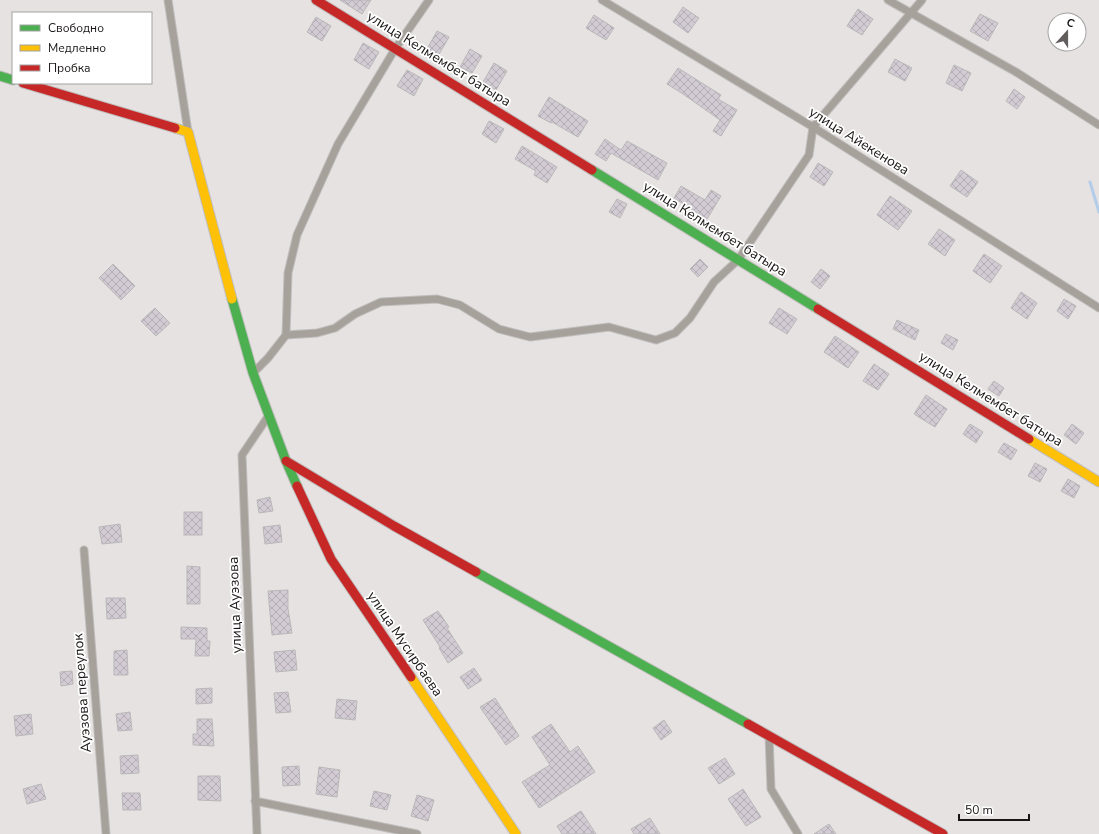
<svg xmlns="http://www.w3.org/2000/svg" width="1099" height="834" font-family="'Nunito Sans',sans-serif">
<defs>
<pattern id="building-cross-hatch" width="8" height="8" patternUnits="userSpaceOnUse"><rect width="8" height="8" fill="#d3cbd4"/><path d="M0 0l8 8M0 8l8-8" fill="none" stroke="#b4adb5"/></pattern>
</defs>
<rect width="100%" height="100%" fill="#e6e2e1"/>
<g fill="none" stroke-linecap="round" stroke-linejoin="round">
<polyline stroke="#b2cce9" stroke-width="3" points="1090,182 1099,212"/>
</g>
<g fill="url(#building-cross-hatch)" stroke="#b9b7b8">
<polygon points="340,0 371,0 362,14"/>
<polygon points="683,7 699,18 688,33 673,22"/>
<polygon points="858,9 873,19 862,35 847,26"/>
<polygon points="980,14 998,23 988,41 970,31"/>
<polygon points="594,15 614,28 606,40 586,28"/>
<polygon points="316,17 331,26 322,41 307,32"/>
<polygon points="437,31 449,37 438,56 427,49"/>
<polygon points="363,43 379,52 369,69 354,60"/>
<polygon points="470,49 482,56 472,73 460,67"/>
<polygon points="895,59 912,68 905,81 888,72"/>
<polygon points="494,63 507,71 496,90 483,82"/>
<polygon points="954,65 971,73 962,91 946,83"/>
<polygon points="678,68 721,95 718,99 737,110 721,136 713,131 720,120 683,94 667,84"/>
<polygon points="407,70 423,79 414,96 397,86"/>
<polygon points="1014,89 1025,97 1017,109 1006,101"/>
<polygon points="549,97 588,121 578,137 552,122 551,123 538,116"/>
<polygon points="489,121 504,129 496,143 482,134"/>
<polygon points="605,139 621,150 627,141 667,163 658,180 611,153 606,161 595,154"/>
<polygon points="522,146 557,167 547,183 534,175 536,171 515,159"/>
<polygon points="818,163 833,172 824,186 810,177"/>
<polygon points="961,170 978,182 967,197 950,186"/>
<polygon points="681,186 705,200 711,190 721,196 707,219 674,198"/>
<polygon points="890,196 912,211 898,230 877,215"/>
<polygon points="617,199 627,204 620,218 609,212"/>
<polygon points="939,229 955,240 945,256 928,244"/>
<polygon points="984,254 1002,266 990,283 973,271"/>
<polygon points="700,259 708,267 698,277 690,269"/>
<polygon points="113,264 135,286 121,300 99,278"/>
<polygon points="821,269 830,276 820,289 811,282"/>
<polygon points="1021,292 1037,303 1027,319 1011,308"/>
<polygon points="1064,299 1076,306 1068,319 1057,311"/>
<polygon points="155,308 170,323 156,336 141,321"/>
<polygon points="779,308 797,319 787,334 769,323"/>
<polygon points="897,320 919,330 915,340 893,329"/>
<polygon points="946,334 958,340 953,350 941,343"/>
<polygon points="835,336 859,352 848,368 824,352"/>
<polygon points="874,364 889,374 878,390 863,381"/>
<polygon points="994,381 1004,388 999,396 988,389"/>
<polygon points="926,395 947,409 935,427 914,414"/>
<polygon points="970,424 983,432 976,443 963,434"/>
<polygon points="1072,424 1084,433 1076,444 1064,435"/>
<polygon points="1004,443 1017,450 1011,460 998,452"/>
<polygon points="1035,463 1047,469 1040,482 1028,476"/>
<polygon points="1068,479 1080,486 1074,498 1061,491"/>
<polygon points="270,497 273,511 259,513 257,500"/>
<rect x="184" y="512" width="18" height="23"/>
<polygon points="120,524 122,542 102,544 99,527"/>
<polygon points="280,525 282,542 265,544 263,527"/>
<polygon points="187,566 200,567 200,604 187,604"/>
<polygon points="288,590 288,609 292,633 272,635 268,591"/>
<polygon points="106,598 125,598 126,618 107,619"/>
<polygon points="438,611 449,627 447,628 463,653 448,663 439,648 440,647 423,620"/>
<polygon points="181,627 207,628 207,641 210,641 209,656 195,656 196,639 181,639"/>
<polygon points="127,650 128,675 114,675 114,651"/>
<polygon points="295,650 297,670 276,672 274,652"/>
<polygon points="474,668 482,680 468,689 460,677"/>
<polygon points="72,671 73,684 61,686 60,672"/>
<polygon points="212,688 212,703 196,704 196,689"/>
<polygon points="288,692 291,712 276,713 274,693"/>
<polygon points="495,698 519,736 506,745 480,707"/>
<polygon points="337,699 357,701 355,720 335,718"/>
<polygon points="130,712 132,730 118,731 116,714"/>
<polygon points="31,714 33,734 16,736 14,716"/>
<polygon points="197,719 212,719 214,746 193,745 193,734 197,734"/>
<polygon points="664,720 672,732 661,740 653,728"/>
<polygon points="551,724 570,752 578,746 595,772 539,808 522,782 550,765 532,737"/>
<polygon points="138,755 139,773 121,774 120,756"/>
<polygon points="725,758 735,774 719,784 708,768"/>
<polygon points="299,766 300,785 283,786 282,767"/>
<polygon points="319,767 340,770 337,797 316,794"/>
<polygon points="198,776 220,776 221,801 198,800"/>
<polygon points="41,784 46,799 27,804 23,789"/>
<polygon points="743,789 761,817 746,826 728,799"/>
<polygon points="374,791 391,795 387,810 370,806"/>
<polygon points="122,793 140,793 141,810 123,810"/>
<polygon points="417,795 434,800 428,821 411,816"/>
<polygon points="581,811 596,834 562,834 557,826"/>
<polygon points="650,818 660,834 634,834 631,829"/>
<polygon points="829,824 836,834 814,834"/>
</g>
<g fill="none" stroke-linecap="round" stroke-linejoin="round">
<defs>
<g id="street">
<polyline points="168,0 188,132"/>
<polyline points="602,0 813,127 1099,308"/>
<polyline points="888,0 1016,72 1099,125"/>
<polyline points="286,335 317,333 335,328 355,314 381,302 437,299 460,305 499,329 530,337 609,327 656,340 675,333 690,318 714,282 738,260 809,155 813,127 922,0"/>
<polyline points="253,373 268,358 286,335 288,273 297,235 338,144 395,49 429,0"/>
<polyline points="84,550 106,834"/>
<polyline points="769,736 771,789 798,834"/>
<polyline points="255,801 417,834"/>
<polyline points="257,834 242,455 269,415"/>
</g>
<g id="fast">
<polyline points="0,76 13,80"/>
<polyline points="592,170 818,309"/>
<polyline points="232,299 253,373 286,461 297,486"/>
<polyline points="476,572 748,724"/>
</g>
<g id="slow">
<polyline points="175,128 188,132 232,299"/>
<polyline points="1029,439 1099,482"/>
<polyline points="411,677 516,834"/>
</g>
<g id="jam">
<polyline points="316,0 592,170"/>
<polyline points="23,83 175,128"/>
<polyline points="818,309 1029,439"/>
<polyline points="286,461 394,526 476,572"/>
<polyline points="297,486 331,559 411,677"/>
<polyline points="748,724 943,834"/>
</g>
</defs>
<use href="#street" stroke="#c0bebd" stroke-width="9"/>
<use href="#fast" stroke="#c0bebd" stroke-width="11"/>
<use href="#slow" stroke="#c0bebd" stroke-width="11"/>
<use href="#jam" stroke="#c0bebd" stroke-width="11"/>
<use href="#street" stroke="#a6a19b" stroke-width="7"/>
<use href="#fast" stroke="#4caf50" stroke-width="9"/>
<use href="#slow" stroke="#ffc107" stroke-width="9"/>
<use href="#jam" stroke="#c62828" stroke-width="9"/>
</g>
<g text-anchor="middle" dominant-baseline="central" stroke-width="3.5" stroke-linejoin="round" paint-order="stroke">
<g font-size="14" fill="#181514" stroke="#fff">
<text transform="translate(439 59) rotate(32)">улица Келмембет батыра</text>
<text transform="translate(859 141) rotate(32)">улица Айекенова</text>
<text transform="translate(715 229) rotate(32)">улица Келмембет батыра</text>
<text transform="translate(991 399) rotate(32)">улица Келмембет батыра</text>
<text transform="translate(235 605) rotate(-92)">улица Ауэзова</text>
<text transform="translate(405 644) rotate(56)">улица Мусирбаева</text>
<text transform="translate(82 693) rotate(-94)">Ауэзова переулок</text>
</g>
</g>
<rect x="12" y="12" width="140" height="72" fill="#ffffff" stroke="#a3a1a1"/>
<rect x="20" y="25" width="20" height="6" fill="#4caf50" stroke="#a3a1a1"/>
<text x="48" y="32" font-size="12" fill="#181514">Свободно</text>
<rect x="20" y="45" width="20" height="6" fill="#ffc107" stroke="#a3a1a1"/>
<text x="48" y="52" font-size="12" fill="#181514">Медленно</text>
<rect x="20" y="65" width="20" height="6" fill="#c62828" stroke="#a3a1a1"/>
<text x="48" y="72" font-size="12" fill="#181514">Пробка</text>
<g transform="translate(1067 32) rotate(21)"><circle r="19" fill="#ffffff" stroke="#a3a1a1"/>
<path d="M0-3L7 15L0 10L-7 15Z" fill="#605d5c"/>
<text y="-6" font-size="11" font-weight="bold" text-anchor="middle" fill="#181514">С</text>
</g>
<path d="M959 814v6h70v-6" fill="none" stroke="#181514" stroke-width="2"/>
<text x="965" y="814" font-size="12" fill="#181514" stroke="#ffffff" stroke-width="3" paint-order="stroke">50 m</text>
</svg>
